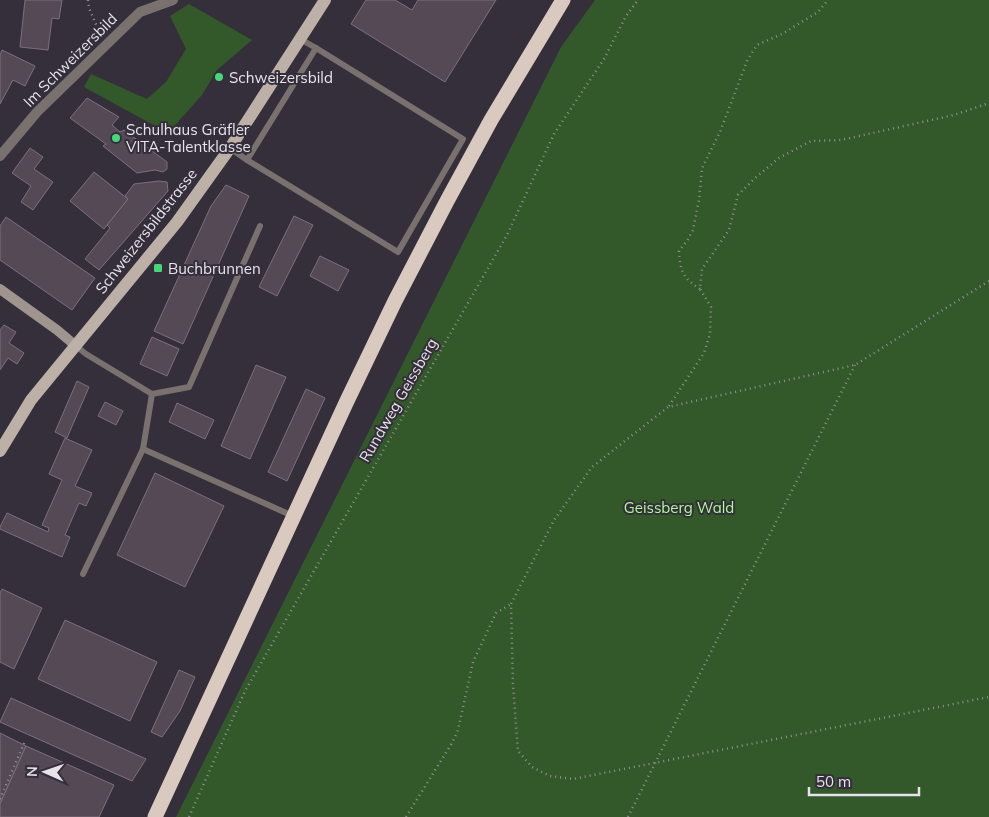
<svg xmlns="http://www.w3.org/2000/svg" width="989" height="817" font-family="Mulish,sans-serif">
<rect width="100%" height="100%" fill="#352f3b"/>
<g fill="#335829">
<polygon points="595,0 989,0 989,817 176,817 561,47"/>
<polygon points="189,4 252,40 217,70 202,95 168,133 84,87 91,74 147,99 166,82 186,49 170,16"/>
</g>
<g fill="#544955" stroke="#7c707d">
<polygon points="25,0 62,0 59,19 52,18 48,50 20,47"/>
<polygon points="366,0 395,0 412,10 418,0 496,0 445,82 351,24"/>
<polygon points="2,50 35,66 25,86 13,80 0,104 0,55"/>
<polygon points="87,98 119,117 112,125 120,132 124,130 167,162 167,169 163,172 155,170 137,173 103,146 106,144 70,118"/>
<polygon points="30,148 43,157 34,169 53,182 33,210 21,202 31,186 12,173"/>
<polygon points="94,172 128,199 104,229 70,201"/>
<polygon points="159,181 167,182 168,191 99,270 85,259 110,228 107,225 128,199 125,196 134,184"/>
<polygon points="226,185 249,196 183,344 154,331 211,206"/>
<polygon points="294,216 313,225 277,296 259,287"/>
<polygon points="6,217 95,278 72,310 0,260 0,226"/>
<polygon points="320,256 349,270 338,291 310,276"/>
<polygon points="4,325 16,332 9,343 24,353 17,364 8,358 0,370 0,330"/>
<polygon points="152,337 179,349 167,376 140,364"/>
<polygon points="256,365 286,377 250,459 221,446"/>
<polygon points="77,381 89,387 67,438 55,432"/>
<polygon points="306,389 325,398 287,481 268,472"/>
<polygon points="105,402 123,411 116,425 98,416"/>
<polygon points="177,403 214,420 205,439 169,422"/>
<polygon points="65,438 92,450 75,486 92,493 86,506 79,503 65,535 70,537 62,557 0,529 0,527 7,513 48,532 49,528 42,525 62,480 49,474"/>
<polygon points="155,473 224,506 185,587 117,555"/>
<polygon points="2,589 42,608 14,669 0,662 0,593"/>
<polygon points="65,620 157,662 130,721 38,679"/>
<polygon points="179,670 195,677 180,711 162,737 151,732"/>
<polygon points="11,698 146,759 132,781 0,722"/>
<polygon points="0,733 26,746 0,804"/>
<polygon points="26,746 114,785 99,817 0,817 0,804"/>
</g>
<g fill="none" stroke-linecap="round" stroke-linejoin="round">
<g stroke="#948f99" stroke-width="2.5" stroke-dasharray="1 4" stroke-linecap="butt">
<polyline points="88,0 89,8 101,36"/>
<polyline points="989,281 855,365 668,407 592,467 554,520 511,604 513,685 518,751 532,767 550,776 573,779 989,697"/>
<path d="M700 289C683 278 680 271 679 251L687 241 693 230 699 200 702 168 720 132 747 61 757 45 782 34 818 12 828 0"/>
<polyline points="669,406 704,353 710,334 711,307 700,289 702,269 729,230 738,195 755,178 779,158 811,141 841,140 954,115 989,103"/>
<polyline points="0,799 25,741"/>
<polyline points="189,817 245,691 507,235 554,134 604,59 626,16 638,0"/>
<polyline points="406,817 452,743 458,730 473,662 496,613 511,604"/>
<polyline points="628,817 855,365"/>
</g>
<g stroke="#78716d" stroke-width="6">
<polyline points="230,148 247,160 316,48 300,39"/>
<polyline points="247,160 398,252 463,139 316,48"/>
<polyline points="76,346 86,354 152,394 189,387 260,226"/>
<polyline points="143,449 293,516"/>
<polyline points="83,574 143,449 152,394"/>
</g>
<polyline stroke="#78716d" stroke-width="10" points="0,156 37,112 140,12 173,0"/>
<polyline stroke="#9f958e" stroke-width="10" points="0,289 57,330 76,346"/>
<polyline stroke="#bdb0a7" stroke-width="12" points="0,451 31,400 177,222 230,148 325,0"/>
<polyline stroke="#d9c9be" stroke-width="15" points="155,817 346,403 395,301 447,201 491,120 563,0"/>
</g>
<g fill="#46d77a" stroke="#352f3b" stroke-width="2">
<circle cx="219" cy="77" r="5"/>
<circle cx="116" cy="138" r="5"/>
<rect x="153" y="263" width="10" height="10" rx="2.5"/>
</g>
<g text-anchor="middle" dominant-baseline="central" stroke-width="4" stroke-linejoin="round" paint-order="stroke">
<g font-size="15" fill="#e7e3eb" stroke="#352f3b">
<text transform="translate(70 60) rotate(-45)">Im Schweizersbild</text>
<text transform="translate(146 231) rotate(-52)">Schweizersbildstrasse</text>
<text transform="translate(398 400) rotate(-60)">Rundweg Geissberg</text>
</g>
<g font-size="15" fill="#e7e3eb" stroke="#352f3b" text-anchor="start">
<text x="229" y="77">Schweizersbild</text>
<text x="126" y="129">Schulhaus Gräfler<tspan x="126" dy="17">VITA-Talentklasse</tspan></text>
<text x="168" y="268">Buchbrunnen</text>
</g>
<g font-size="15" fill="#abfa94" stroke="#352f3b">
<text x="679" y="507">Geissberg Wald</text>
</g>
</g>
<g transform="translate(45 772) rotate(272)" stroke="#352f3b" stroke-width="4" paint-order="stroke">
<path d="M0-4L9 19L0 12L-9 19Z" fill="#e7e3eb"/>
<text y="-8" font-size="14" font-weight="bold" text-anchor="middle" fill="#e7e3eb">N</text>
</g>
<path d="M809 787v8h110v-8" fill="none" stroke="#e7e3eb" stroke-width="2.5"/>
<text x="816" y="787" font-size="15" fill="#e7e3eb" stroke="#352f3b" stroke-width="4" paint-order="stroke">50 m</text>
</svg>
